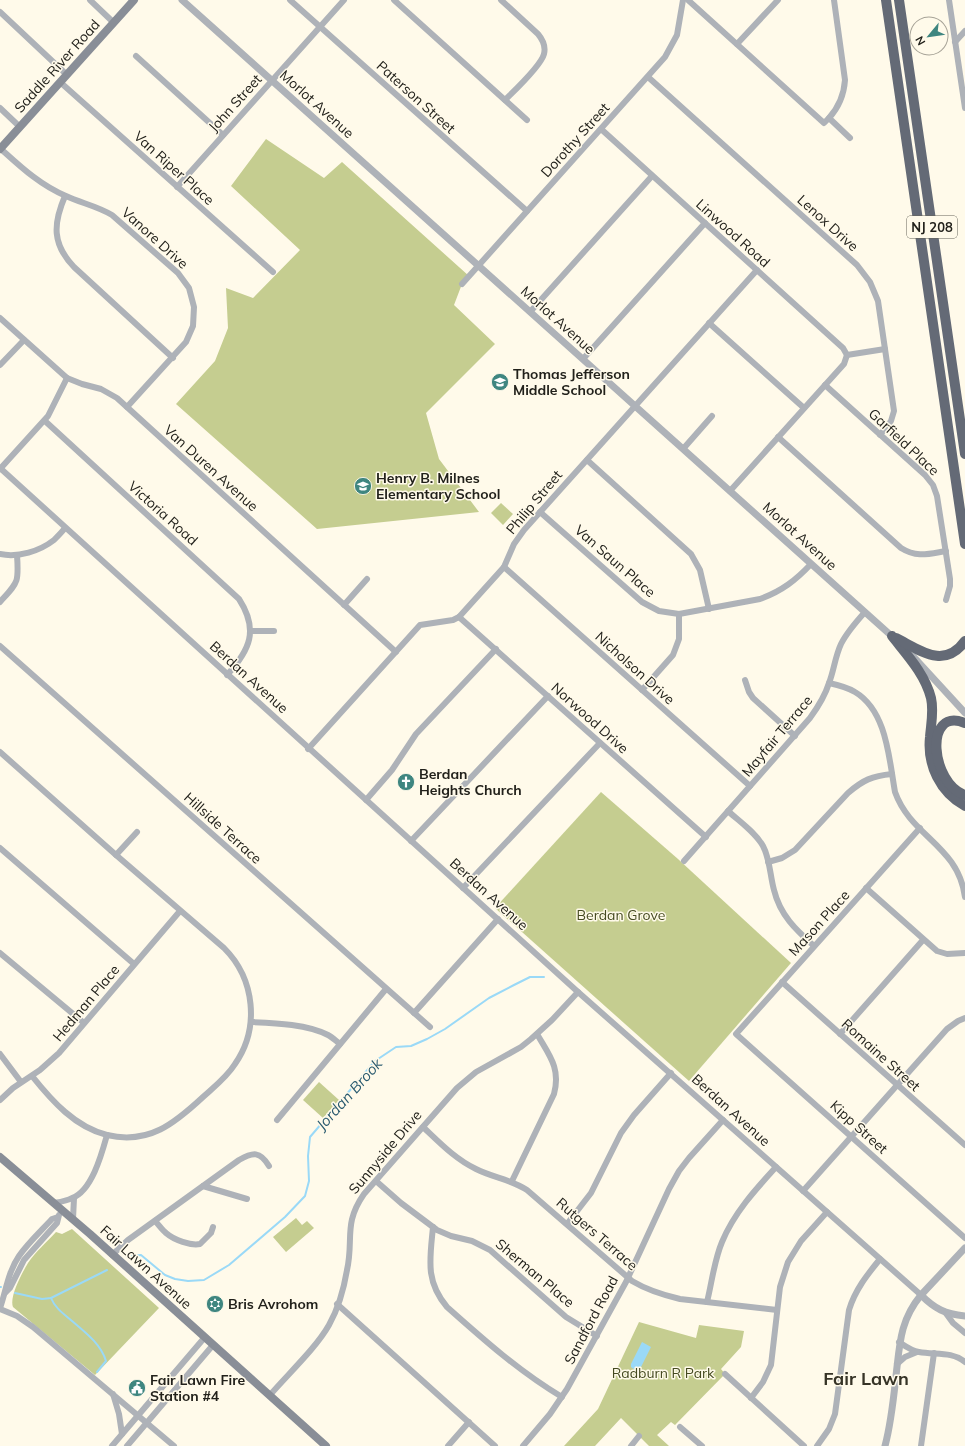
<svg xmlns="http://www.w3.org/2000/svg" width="965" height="1446" font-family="Mulish,sans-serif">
<rect width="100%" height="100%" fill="#fffaea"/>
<g fill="#c5cd90">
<polygon points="266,139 324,178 342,162 469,276 462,284 454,305 495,344 426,413 439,459 479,512 317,529 176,404 215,361 228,328 226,288 253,298 300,250 231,186"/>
<polygon points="501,503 513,514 503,525 491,513"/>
<polygon points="601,792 678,859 791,963 689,1081 495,908"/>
<polygon points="319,1082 339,1100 323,1118 303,1100"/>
<polygon points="296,1218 302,1225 307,1221 314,1228 286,1252 273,1237"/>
<path d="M72 1229 159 1308 95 1375 13 1307C9 1297 22 1273 28 1263 35 1252 47 1242 56 1232L62 1234Z"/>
<polygon points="639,1322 696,1338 699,1325 744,1331 741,1347 721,1369 725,1374 675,1425 671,1422 657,1435 669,1446 649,1446 621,1418 595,1446 564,1446 598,1409"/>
</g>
<polygon fill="#9ad9f7" points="642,1342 651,1347 641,1367 639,1370 635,1370 631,1367 631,1364"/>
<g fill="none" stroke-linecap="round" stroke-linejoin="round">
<g stroke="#9ad9f7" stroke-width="2">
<polyline points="132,1256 141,1255 165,1275 175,1279 188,1281 204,1280 229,1265 285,1217 305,1196 309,1181 308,1156 310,1137 375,1061 396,1047 411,1046 427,1039 445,1029 489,998 514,985 530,977 544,977"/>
<polyline points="0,1287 1,1287"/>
<polyline points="15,1293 42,1299 51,1298 107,1270"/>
<path d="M51 1298C55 1308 64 1314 72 1321 85 1332 101 1344 106 1361L97 1372"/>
</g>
<g stroke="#aeb2b8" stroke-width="6">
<polyline points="90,0 113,22"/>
<polyline points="290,0 527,211"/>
<polyline points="394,0 527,120"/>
<path d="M501 0 538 34C543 40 546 46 544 54 541 66 514 91 505 100"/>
<polyline points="688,0 824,123 829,118 850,138"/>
<polyline points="949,0 965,108"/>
<polyline points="0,12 66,74"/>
<polyline points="955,42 965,31"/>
<polyline points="737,44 778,0"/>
<polyline points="136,56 223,135"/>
<polyline points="648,77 857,265 870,282 878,301 894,411 891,421 880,435"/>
<polyline points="60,82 273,272"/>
<polyline points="0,108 20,127"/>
<path d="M829 118C839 107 844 95 845 80L834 0"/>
<polyline points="601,129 843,348 847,355"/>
<path d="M1 149C21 167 40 185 66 196 81 203 97 206 112 215L178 273 189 288 194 307 193 326 186 342 127 407"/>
<polyline points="177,187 344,0"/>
<path d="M65 196C53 224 52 244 74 267L173 358"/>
<polyline points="462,284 665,57 677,35 683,0"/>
<polyline points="530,312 652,176"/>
<polyline points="0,318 67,378 82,384 101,389 117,398 396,652"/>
<polyline points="709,323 804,408"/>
<polyline points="847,355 885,349"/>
<polyline points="583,359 705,223"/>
<polyline points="0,365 24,340"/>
<polyline points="825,385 925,475 933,485 937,496 950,579 950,586 946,600"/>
<path d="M45 421 239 599C259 630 250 650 227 675"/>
<path d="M778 437 901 548C917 558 928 554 946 551"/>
<polyline points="683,449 712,416"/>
<polyline points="587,460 691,554 700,570 709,609"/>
<polyline points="0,468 578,992 921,1295"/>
<polyline points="0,469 48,416 67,378"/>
<polyline points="730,491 844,364 847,355"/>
<path d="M540 512 642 602 659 611 679 614 760 599C782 591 796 580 811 564"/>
<path d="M0 554C18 558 40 551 54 540 58 536 62 532 65 528"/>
<polyline points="504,567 750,786"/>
<path d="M0 602C18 582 19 583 17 555"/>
<polyline points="344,605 367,579"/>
<polyline points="459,617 706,837"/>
<polyline points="250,631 274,631"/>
<polyline points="0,646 430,1027"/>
<polyline points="745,680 749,692 753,698 795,736"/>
<path d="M829 683C838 685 847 687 855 692 887 711 889 759 895 792 911 837 958 845 965 897"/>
<polyline points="642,690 673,655 679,639 679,614"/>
<polyline points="308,749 420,625 453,620 459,617 504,567 514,544 524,530 757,270"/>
<path d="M0 752 116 855 224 948C255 979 260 1028 235 1064 227 1077 214 1087 203 1097 175 1123 149 1145 107 1135 75 1127 52 1101 32 1076"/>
<polyline points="366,800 392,770 416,734 496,649"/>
<path d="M728 811C740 822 755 832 763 846 770 859 770 876 774 890 780 915 796 930 814 946"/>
<polyline points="920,828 736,1034 965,1238"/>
<polyline points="411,841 548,696"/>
<polyline points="0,848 134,964"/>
<polyline points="116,855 137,832"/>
<path d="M684 861 810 718C818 707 825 696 829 683 834 670 835 657 841 644 847 632 856 622 865 612"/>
<path d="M768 862 782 858 795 850 848 793C863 780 872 776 892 774"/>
<polyline points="463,888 600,743"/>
<polyline points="866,888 937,951 947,954 965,953"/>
<polyline points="0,953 84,1023"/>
<polyline points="782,982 965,1145"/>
<polyline points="414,1013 498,919"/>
<path d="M251 1022C274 1023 307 1024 328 1035 332 1037 336 1041 340 1044"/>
<polyline points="840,1034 923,940"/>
<polyline points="0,1054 21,1082"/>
<polyline points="0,1100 13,1088 40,1070 59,1053 180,911"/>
<polyline points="277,1120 386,989"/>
<path d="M423 1127C439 1142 455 1159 476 1169 494 1178 510 1179 527 1190L632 1281C647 1290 663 1295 680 1299L777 1310"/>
<polyline points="376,1181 401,1203 437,1230 451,1236 472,1241 490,1250 566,1317 597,1336"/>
<path d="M512 1181 554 1094C561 1068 549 1055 537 1034"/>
<polyline points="203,1186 247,1199"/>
<polyline points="803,1191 947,1029 958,1021 965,1018"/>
<path d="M54 1203C60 1202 67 1201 72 1198 92 1191 102 1153 107 1135"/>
<polyline points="73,1219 74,1198"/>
<path d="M155 1221C159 1225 162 1230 166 1233 174 1240 191 1246 200 1244L211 1233 213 1227"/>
<polyline points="567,1224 591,1193 621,1133 634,1115 671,1073"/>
<path d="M433 1227C430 1259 425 1281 447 1307 484 1340 520 1372 562 1397"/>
<path d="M112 1255 128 1240 239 1160C253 1152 260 1151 269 1166"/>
<polyline points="5,1293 10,1288 24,1260 57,1223 59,1215"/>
<path d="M707 1302C712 1282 714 1261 722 1242 734 1213 755 1190 776 1167"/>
<polyline points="337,1304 495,1446"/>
<path d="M0 1308C6 1291 8 1272 19 1256 28 1243 41 1231 52 1219L58 1217"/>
<polyline points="0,1309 17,1316 33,1327 174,1446"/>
<polyline points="945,1312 953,1323 965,1333"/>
<path d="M899 1342C905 1346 912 1351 919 1352 935 1355 952 1351 965 1362"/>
<polyline points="897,1364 905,1357 917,1352"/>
<polyline points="725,1374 804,1446"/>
<polyline points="113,1394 119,1414 122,1434"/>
<path d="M270 1395C288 1374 316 1348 329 1325 338 1309 344 1288 347 1270 354 1239 343 1224 364 1194L457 1088 476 1072 521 1047 531 1039 552 1020 578 992"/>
<polyline points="751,1398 763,1382 771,1365 780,1287 788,1262 801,1241 827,1212"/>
<polyline points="680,1427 702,1446"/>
<polyline points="112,1446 205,1337"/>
<polyline points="127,1446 213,1345"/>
<polyline points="448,1446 469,1422"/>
<polyline points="523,1446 550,1414 567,1389 626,1282 669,1189 679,1171 689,1158 723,1120"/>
<polyline points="631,1446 639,1436"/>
<path d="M817 1446 829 1429 835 1414 849 1310C855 1290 867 1275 880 1259"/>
<polyline points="921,1446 934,1353"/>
</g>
<g stroke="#aeb2b8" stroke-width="7">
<polyline points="182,0 895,639"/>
<polyline points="911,654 965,713"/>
<path d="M921 1295C935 1309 945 1314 965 1316"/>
<path d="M885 1446C892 1420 894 1393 897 1367 900 1339 902 1318 921 1295L965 1248"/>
</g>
<g stroke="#898e97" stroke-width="8">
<polyline points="0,149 134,0"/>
<polyline points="0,1157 90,1234 326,1446"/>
</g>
<g stroke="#646a76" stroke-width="10">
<polyline points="886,0 965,544"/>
<polyline points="899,0 965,454"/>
<path d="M892 636C907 655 925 674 931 698 934 711 931 724 930 737 927 765 940 792 965 806"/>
<path d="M896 638C920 650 944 670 965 641"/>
<path d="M965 723C923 706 931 784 965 795"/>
</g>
</g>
<defs>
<symbol id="school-disc" viewBox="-11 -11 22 22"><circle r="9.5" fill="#3f8680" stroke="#fffaea"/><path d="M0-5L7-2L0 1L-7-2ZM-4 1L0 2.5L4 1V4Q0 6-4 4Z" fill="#fff"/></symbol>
<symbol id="church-disc" viewBox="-11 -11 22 22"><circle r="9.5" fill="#3f8680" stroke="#fffaea"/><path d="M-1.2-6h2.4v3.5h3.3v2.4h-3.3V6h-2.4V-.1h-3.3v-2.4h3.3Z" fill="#fff"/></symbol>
<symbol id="synagogue-disc" viewBox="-11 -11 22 22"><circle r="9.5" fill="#3f8680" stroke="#fffaea"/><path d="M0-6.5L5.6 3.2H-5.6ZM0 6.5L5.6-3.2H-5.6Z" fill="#fff"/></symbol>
<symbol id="civic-disc" viewBox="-11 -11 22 22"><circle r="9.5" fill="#3f8680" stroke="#fffaea"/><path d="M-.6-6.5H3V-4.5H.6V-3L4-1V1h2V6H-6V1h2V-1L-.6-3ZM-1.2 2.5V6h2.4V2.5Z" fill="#fff"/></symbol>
</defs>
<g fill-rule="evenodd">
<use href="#school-disc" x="490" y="372" width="20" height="20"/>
<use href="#school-disc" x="353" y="476" width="20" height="20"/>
<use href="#church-disc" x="396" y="772" width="20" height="20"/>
<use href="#synagogue-disc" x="205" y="1294" width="20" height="20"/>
<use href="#civic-disc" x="127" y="1378" width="20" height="20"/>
</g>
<g text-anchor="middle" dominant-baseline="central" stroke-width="3" stroke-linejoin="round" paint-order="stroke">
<rect fill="#fffaea" stroke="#646259" stroke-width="1" x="907" y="216" width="50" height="22" rx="3"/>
<g font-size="13" font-weight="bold" fill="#22211b">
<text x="932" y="227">NJ 208</text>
</g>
<g font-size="14" fill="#22211b" stroke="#fffaea">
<text transform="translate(57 66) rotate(-48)">Saddle River Road</text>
<text transform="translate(416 97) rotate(42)">Paterson Street</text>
<text transform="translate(235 103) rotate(-48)">John Street</text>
<text transform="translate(317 104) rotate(42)">Morlot Avenue</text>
<text transform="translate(575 140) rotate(-48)">Dorothy Street</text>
<text transform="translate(174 168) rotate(42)">Van Riper Place</text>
<text transform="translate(828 223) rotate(42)">Lenox Drive</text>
<text transform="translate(733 233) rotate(42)">Linwood Road</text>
<text transform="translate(155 238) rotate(42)">Vanore Drive</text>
<text transform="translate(558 320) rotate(42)">Morlot Avenue</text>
<text transform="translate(904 442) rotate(43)">Garfield Place</text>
<text transform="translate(211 468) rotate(42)">Van Duren Avenue</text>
<text transform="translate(534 502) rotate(-50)">Philip Street</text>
<text transform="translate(163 513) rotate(42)">Victoria Road</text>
<text transform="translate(800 536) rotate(42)">Morlot Avenue</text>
<text transform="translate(615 561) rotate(41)">Van Saun Place</text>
<text transform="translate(635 668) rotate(42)">Nicholson Drive</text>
<text transform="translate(249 677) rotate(42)">Berdan Avenue</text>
<text transform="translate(590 718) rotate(42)">Norwood Drive</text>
<text transform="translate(777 736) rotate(-50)">Mayfair Terrace</text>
<text transform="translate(223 828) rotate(42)">Hillside Terrace</text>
<text transform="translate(489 894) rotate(42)">Berdan Avenue</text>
<text transform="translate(819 923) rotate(-48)">Mason Place</text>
<text transform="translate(86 1003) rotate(-50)">Hedman Place</text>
<text transform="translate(881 1055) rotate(42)">Romaine Street</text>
<text transform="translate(731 1110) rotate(42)">Berdan Avenue</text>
<text transform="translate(859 1127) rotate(42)">Kipp Street</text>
<text transform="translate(385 1152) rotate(-50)">Sunnyside Drive</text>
<text transform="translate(597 1234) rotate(41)">Rutgers Terrace</text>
<text transform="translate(146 1267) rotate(42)">Fair Lawn Avenue</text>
<text transform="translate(535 1273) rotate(40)">Sherman Place</text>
<text transform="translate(591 1320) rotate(-62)">Sandford Road</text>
</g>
<g font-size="14" font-weight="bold" fill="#22211b" stroke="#fffaea" text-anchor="start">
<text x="513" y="374">Thomas Jefferson<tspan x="513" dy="16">Middle School</tspan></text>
<text x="376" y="478">Henry B. Milnes<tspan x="376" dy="16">Elementary School</tspan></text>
<text x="419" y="774">Berdan<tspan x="419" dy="16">Heights Church</tspan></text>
<text x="228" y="1304">Bris Avrohom</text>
<text x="150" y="1380">Fair Lawn Fire<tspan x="150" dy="16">Station #4</tspan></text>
</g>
<g font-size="14" fill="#454a20" stroke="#fffaea">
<text x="621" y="915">Berdan Grove</text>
<text x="663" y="1373">Radburn R Park</text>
</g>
<g font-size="15" font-style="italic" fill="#295a6f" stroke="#fffaea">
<text transform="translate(349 1094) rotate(-48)">Jordan Brook</text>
</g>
<g font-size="18" font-weight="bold" fill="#363326" stroke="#fffaea">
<text x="866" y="1378">Fair Lawn</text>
</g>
</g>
<g transform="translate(929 36) rotate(241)"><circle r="19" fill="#fffaea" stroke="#a7a397"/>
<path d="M0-3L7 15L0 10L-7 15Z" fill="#3f8680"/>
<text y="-6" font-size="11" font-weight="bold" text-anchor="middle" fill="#22211b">N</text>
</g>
</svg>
